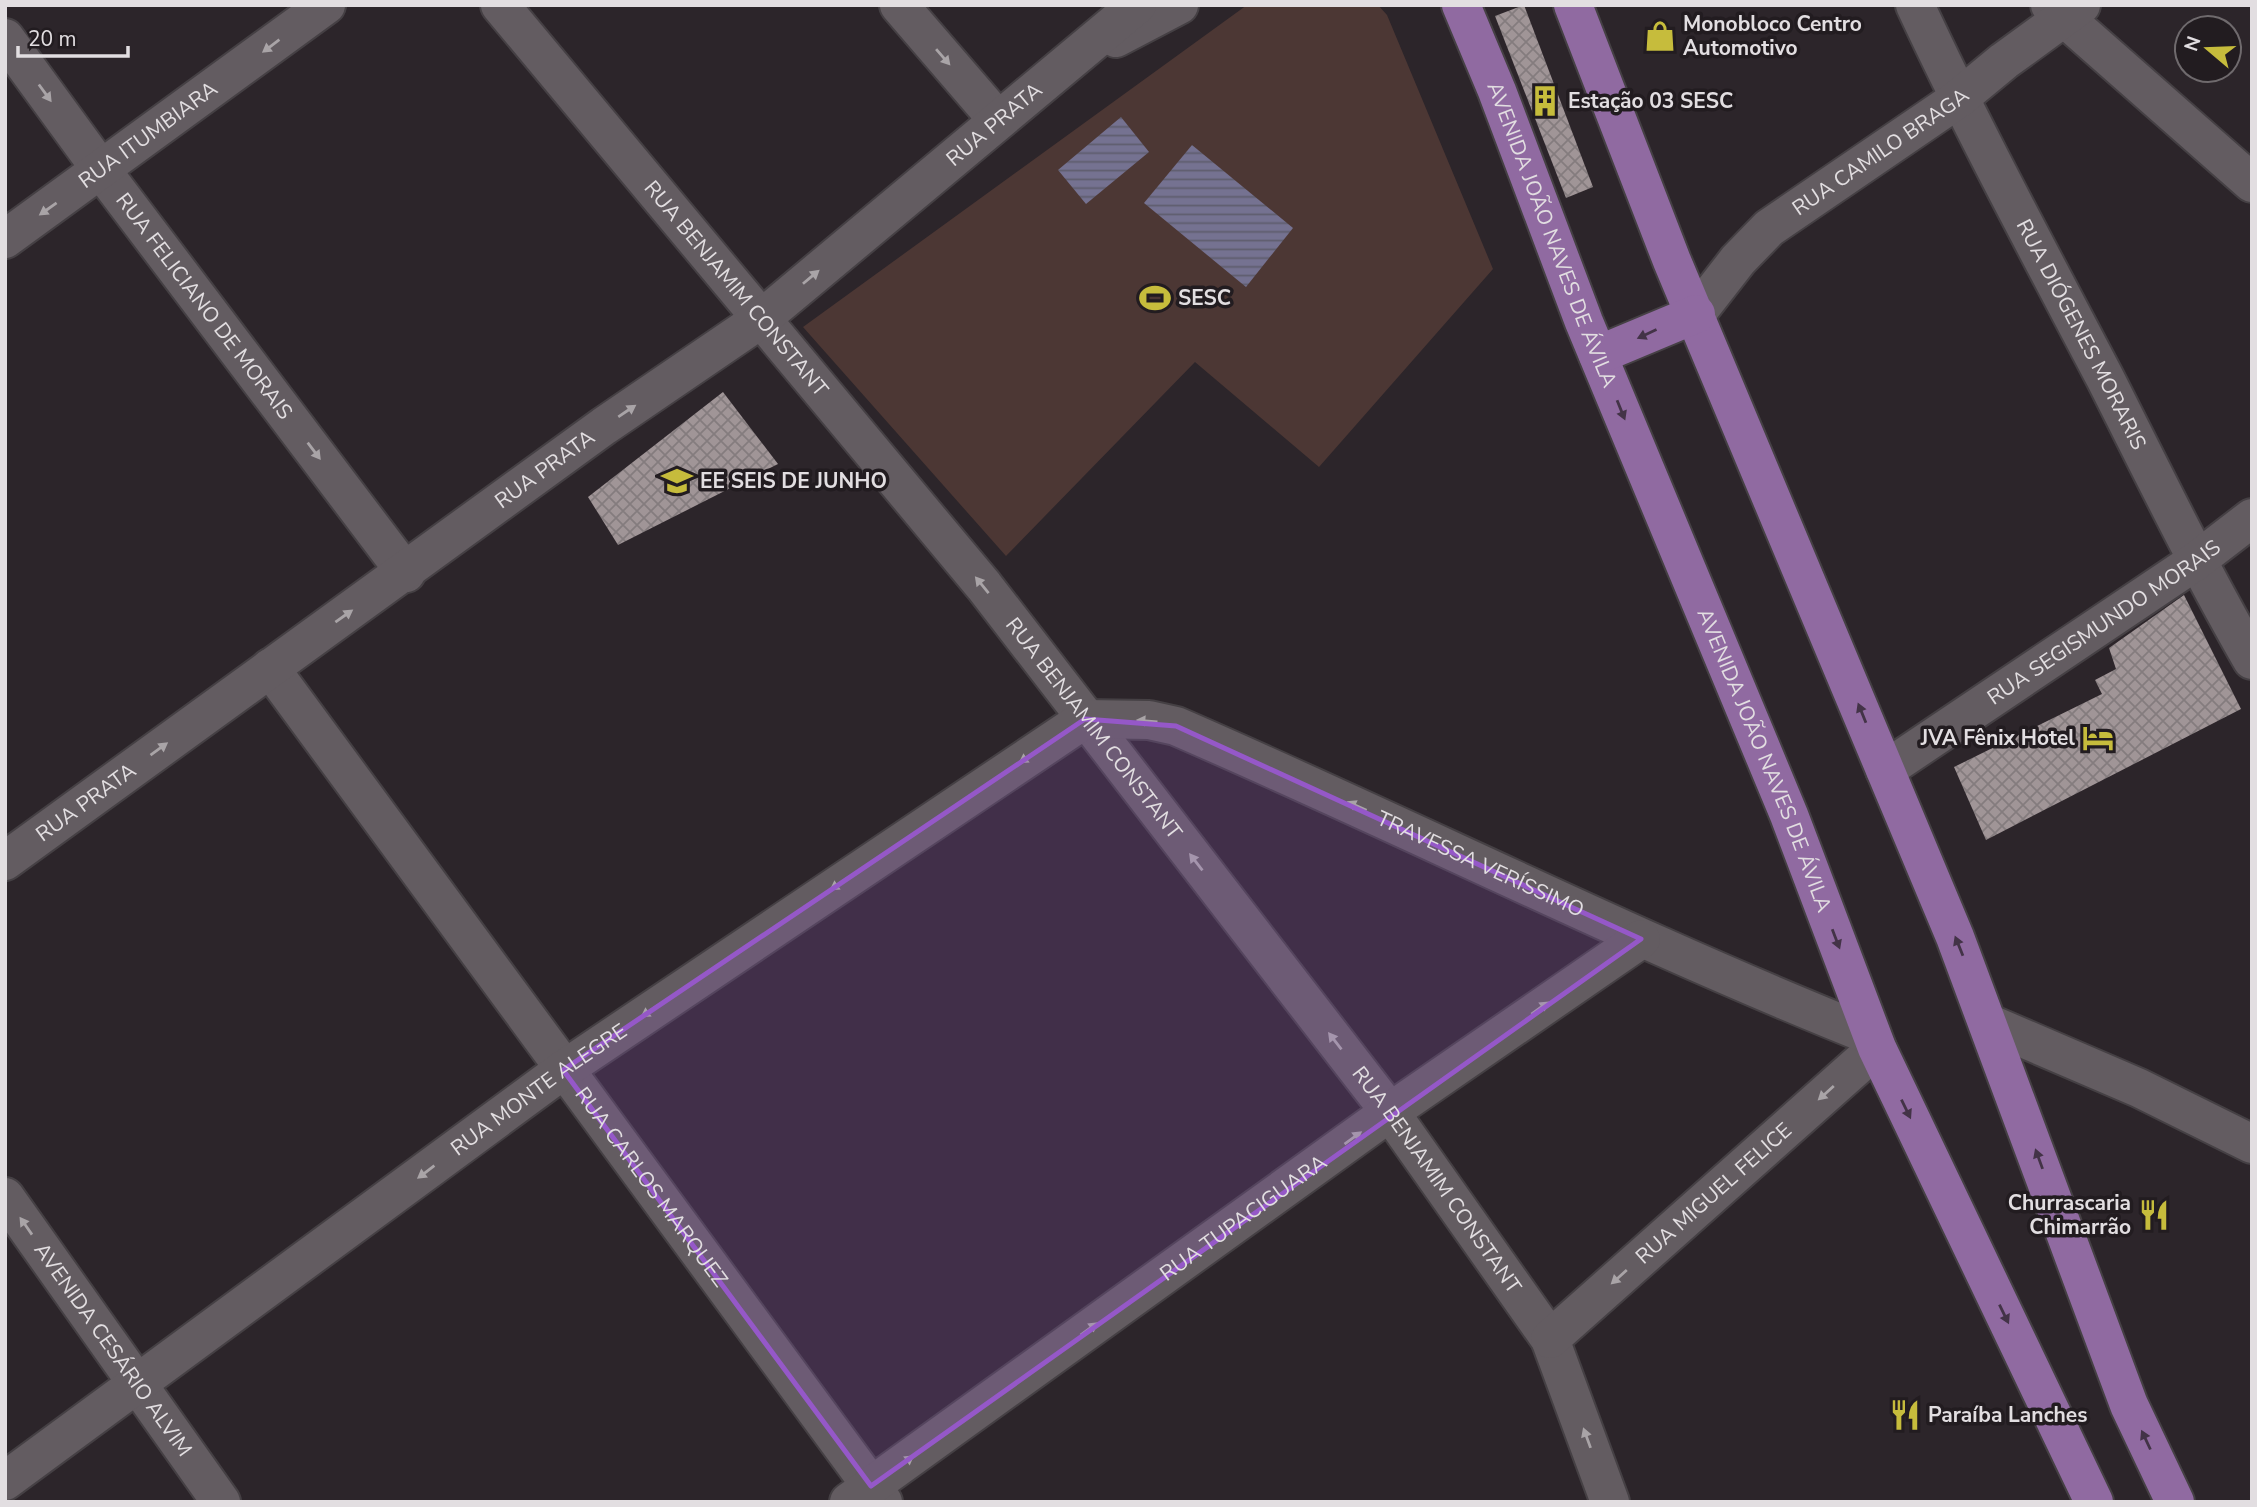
<svg xmlns="http://www.w3.org/2000/svg" width="2257" height="1507" font-family="'Nunito Sans',sans-serif">
<defs>
<pattern id="water-rules" width="6" height="5" patternUnits="userSpaceOnUse" patternTransform="scale(1.75)"><rect width="6" height="5" fill="#757291"/><path d="M0 2.5h6" fill="none" stroke="#5f5d6e"/></pattern>
<pattern id="building-cross-hatch" width="8" height="8" patternUnits="userSpaceOnUse" patternTransform="scale(1.75)"><rect width="8" height="8" fill="#a09597"/><path d="M0 0l8 8M0 8l8-8" fill="none" stroke="#847c7e"/></pattern>
</defs>
<rect width="100%" height="100%" fill="#2c252a"/>
<polygon fill="#4c3734" points="1247,5 1378,5 1387,15 1493,269 1319,467 1195,362 1006,556 803,327"/>
<g fill="url(#water-rules)">
<polygon points="1121,117 1149,152 1086,204 1058,170"/>
<polygon points="1192,145 1293,228 1246,287 1144,203"/>
</g>
<g fill="url(#building-cross-hatch)">
<polygon points="1524,5 1593,187 1566,198 1495,16"/>
<polygon points="723,392 778,464 618,545 588,497"/>
<polygon points="2184,595 2241,709 1986,840 1954,767 2102,694 2095,680 2116,669 2109,648"/>
</g>
<g fill="none" stroke-linecap="round" stroke-linejoin="round">
<defs>
<g id="minor">
<path id="s1" d="M500 5 984 586 1390 1112 1550 1339 1610 1502"/>
<polyline points="899,5 997,119"/>
<path id="s2" d="M1915 5C1974 132 2040 254 2105 378 2153 473 2199 568 2252 660"/>
<polyline points="2050,5 2252,183"/>
<path id="s3" d="M5 38 102 171 406 573"/>
<polyline points="1116,38 1179,5"/>
<path id="s4" d="M5 239 326 5"/>
<path id="s5" d="M1696 314 1738 260 1769 228 1958 99 2004 61 2081 5"/>
<path id="s6" d="M270 668 883 1502"/>
<path id="s7" d="M1885 770 2196 561 2252 518"/>
<path id="s8" d="M5 861 604 426 761 319 1137 5"/>
<polyline points="1990,1024 2139,1088 2252,1144"/>
<path id="s9" d="M5 1197 221 1502"/>
<path id="s10" d="M1550 1339 1877 1048"/>
<path id="s11" d="M5 1481 563 1070 1085 719 1149 720 1176 726C1409 827 1636 942 1872 1036"/>
<path id="s12" d="M849 1502 1390 1112 1641 939"/>
</g>
<g id="major">
<path id="s13" d="M1461 5 1497 91 1584 322 1789 815 1877 1048 2094 1502"/>
<polyline points="1573,5 1672,261 1955,937 2129,1405 2175,1502"/>
<polyline points="1598,355 1696,314"/>
</g>
</defs>
<use href="#minor" stroke="#454044" stroke-width="42"/>
<use href="#major" stroke="#454044" stroke-width="42"/>
<use href="#minor" stroke="#635c61" stroke-width="38"/>
<use href="#major" stroke="#906aa1" stroke-width="38"/>
</g>
<defs><path id="oneway-solid" d="M-6-.8H1V-3.2L6.5 0L1 3.2V.8H-6Z" transform="scale(1.75)"/></defs>
<g fill="#a9a4a7">
<use href="#oneway-solid" transform="translate(271 46) rotate(143)"/>
<use href="#oneway-solid" transform="translate(943 57) rotate(49)"/>
<use href="#oneway-solid" transform="translate(45 93) rotate(54)"/>
<use href="#oneway-solid" transform="translate(48 209) rotate(145)"/>
<use href="#oneway-solid" transform="translate(811 277) rotate(-40)"/>
<use href="#oneway-solid" transform="translate(627 411) rotate(-34)"/>
<use href="#oneway-solid" transform="translate(314 451) rotate(53)"/>
<use href="#oneway-solid" transform="translate(982 585) rotate(-129)"/>
<use href="#oneway-solid" transform="translate(344 616) rotate(-35)"/>
<use href="#oneway-solid" transform="translate(1147 721) rotate(-175)"/>
<use href="#oneway-solid" transform="translate(159 749) rotate(-36)"/>
<use href="#oneway-solid" transform="translate(1028 757) rotate(146)"/>
<use href="#oneway-solid" transform="translate(1357 806) rotate(-156)"/>
<use href="#oneway-solid" transform="translate(1196 862) rotate(-128)"/>
<use href="#oneway-solid" transform="translate(839 884) rotate(146)"/>
<use href="#oneway-solid" transform="translate(1540 1008) rotate(-35)"/>
<use href="#oneway-solid" transform="translate(650 1011) rotate(146)"/>
<use href="#oneway-solid" transform="translate(1335 1041) rotate(-128)"/>
<use href="#oneway-solid" transform="translate(1826 1093) rotate(138)"/>
<use href="#oneway-solid" transform="translate(1353 1138) rotate(-36)"/>
<use href="#oneway-solid" transform="translate(426 1172) rotate(143)"/>
<use href="#oneway-solid" transform="translate(26 1226) rotate(-125)"/>
<use href="#oneway-solid" transform="translate(1619 1277) rotate(138)"/>
<use href="#oneway-solid" transform="translate(1089 1329) rotate(-36)"/>
<use href="#oneway-solid" transform="translate(1587 1438) rotate(-110)"/>
<use href="#oneway-solid" transform="translate(905 1462) rotate(-36)"/>
</g>
<g fill="#433347">
<use href="#oneway-solid" transform="translate(1647 334) rotate(155)"/>
<use href="#oneway-solid" transform="translate(1621 410) rotate(68)"/>
<use href="#oneway-solid" transform="translate(1862 713) rotate(-112)"/>
<use href="#oneway-solid" transform="translate(1836 939) rotate(69)"/>
<use href="#oneway-solid" transform="translate(1959 946) rotate(-112)"/>
<use href="#oneway-solid" transform="translate(1906 1109) rotate(64)"/>
<use href="#oneway-solid" transform="translate(2039 1159) rotate(-110)"/>
<use href="#oneway-solid" transform="translate(2004 1314) rotate(64)"/>
<use href="#oneway-solid" transform="translate(2146 1440) rotate(-115)"/>
</g>
<path fill="#9558c8" fill-opacity="0.2" stroke="#9558c8" stroke-width="5" stroke-linejoin="round" d="M1085 719 1176 726 1641 939 871 1486 563 1070Z"/>
<defs>
<symbol id="shop-bare" viewBox="-9 -9 18 18"><path d="M-5-2.5h2.3a2.7 3.5 0 0 1 5.4 0H5L5.5 6h-11ZM-1.5-2.5h3a1.5 2.3 0 0 0-3 0Z" fill="#c6bc3c" stroke="#221c20" stroke-width="2.5" paint-order="stroke"/></symbol>
<symbol id="building-bare" viewBox="-9 -9 18 18"><path d="M-4-6H4V6H1V3H-1V6H-4ZM-2.5-4.3h1.7v1.8h-1.7ZM.8-4.3h1.7v1.8H.8ZM-2.5-1h1.7V.8h-1.7ZM.8-1h1.7V.8H.8Z" fill="#c6bc3c" stroke="#221c20" stroke-width="2.5" paint-order="stroke"/></symbol>
<symbol id="stadium-bare" viewBox="-9 -9 18 18"><path d="M0-5a6.5 5 0 1 0 0 10a6.5 5 0 1 0 0-10ZM-3.5-1.8h7v3.6h-7Z" fill="#c6bc3c" stroke="#221c20" stroke-width="2.5" paint-order="stroke"/></symbol>
<symbol id="school-bare" viewBox="-9 -9 18 18"><path d="M0-5L7-2L0 1L-7-2ZM-4 1L0 2.5L4 1V4Q0 6-4 4Z" fill="#c6bc3c" stroke="#221c20" stroke-width="2.5" paint-order="stroke"/></symbol>
<symbol id="hotel-bare" viewBox="-9 -9 18 18"><path d="M-6-4.5h1.5V1H6V5H4.5V3h-9V5H-6ZM-4 0a1.8 1.8 0 1 1 3.6 0ZM.5 0V-2.5h3Q6-2.5 6 0Z" fill="#c6bc3c" stroke="#221c20" stroke-width="2.5" paint-order="stroke"/></symbol>
<symbol id="restaurant-bare" viewBox="-9 -9 18 18"><path d="M-5-6h1v4h1v-4h1v4h1v-4h1v5L-1.5 .5V6h-2V.5L-5-1ZM5-6V6H3V1.5H1.5Q1.5-4 5-6Z" fill="#c6bc3c" stroke="#221c20" stroke-width="2.5" paint-order="stroke"/></symbol>
</defs>
<g fill-rule="evenodd">
<use href="#shop-bare" x="1638" y="14" width="44" height="44"/>
<use href="#building-bare" x="1523" y="79" width="44" height="44"/>
<use href="#stadium-bare" x="1133" y="276" width="44" height="44"/>
<use href="#school-bare" x="655" y="459" width="44" height="44"/>
<use href="#hotel-bare" x="2076" y="716" width="44" height="44"/>
<use href="#restaurant-bare" x="2132" y="1193" width="44" height="44"/>
<use href="#restaurant-bare" x="1883" y="1393" width="44" height="44"/>
</g>
<g text-anchor="middle" dominant-baseline="central" stroke-width="7" stroke-linejoin="round" paint-order="stroke">
<g font-size="21" font-weight="bold" fill="#e2dee1" stroke="#221c20" text-anchor="start">
<text x="1683" y="24">Monobloco Centro<tspan x="1683" dy="24">Automotivo</tspan></text>
<text x="1568" y="101">Estação 03 SESC</text>
<text x="1178" y="298">SESC</text>
<text x="700" y="481">EE SEIS DE JUNHO</text>
<text x="2075" y="738" text-anchor="end">JVA Fênix Hotel</text>
<text x="2131" y="1203" text-anchor="end">Churrascaria<tspan x="2131" dy="24">Chimarrão</tspan></text>
<text x="1928" y="1415">Paraíba Lanches</text>
</g>
<g font-size="21" fill="#e2dee1" stroke="#221c20">
<text stroke="none"><textPath href="#s8" startOffset="1234">RUA PRATA</textPath></text>
<text stroke="none"><textPath href="#s4" startOffset="177">RUA ITUMBIARA</textPath></text>
<text stroke="none"><textPath href="#s5" startOffset="248">RUA CAMILO BRAGA</textPath></text>
<text stroke="none"><textPath href="#s13" startOffset="247">AVENIDA JOÃO NAVES DE ÁVILA</textPath></text>
<text stroke="none"><textPath href="#s1" startOffset="369">RUA BENJAMIM CONSTANT</textPath></text>
<text stroke="none"><textPath href="#s3" startOffset="334">RUA FELICIANO DE MORAIS</textPath></text>
<text stroke="none"><textPath href="#s2" startOffset="369">RUA DIÓGENES MORARIS</textPath></text>
<text stroke="none"><textPath href="#s8" startOffset="667">RUA PRATA</textPath></text>
<text stroke="none"><textPath href="#s7" startOffset="264">RUA SEGISMUNDO MORAIS</textPath></text>
<text stroke="none"><textPath href="#s1" startOffset="936">RUA BENJAMIM CONSTANT</textPath></text>
<text stroke="none"><textPath href="#s13" startOffset="814">AVENIDA JOÃO NAVES DE ÁVILA</textPath></text>
<text stroke="none"><textPath href="#s8" startOffset="100">RUA PRATA</textPath></text>
<text stroke="none"><textPath href="#s11" startOffset="1748">TRAVESSA VERÍSSIMO</textPath></text>
<text stroke="none"><textPath href="#s11" startOffset="662">RUA MONTE ALEGRE</textPath></text>
<text stroke="none"><textPath href="#s1" startOffset="1503">RUA BENJAMIM CONSTANT</textPath></text>
<text stroke="none"><textPath href="#s6" startOffset="644">RUA CARLOS MARQUEZ</textPath></text>
<text stroke="none"><textPath href="#s10" startOffset="219">RUA MIGUEL FELICE</textPath></text>
<text stroke="none"><textPath href="#s12" startOffset="486">RUA TUPACIGUARA</textPath></text>
<text stroke="none"><textPath href="#s9" startOffset="187">AVENIDA CESÁRIO ALVIM</textPath></text>
</g>
</g>
<rect width="2257" height="1507" fill="none" stroke="#e2dee1" stroke-width="14"/>
<g transform="translate(2208 49) rotate(289)"><circle r="33" fill="#221c20" stroke="#6f6a6d" stroke-width="2"/>
<path d="M0-5L12 26L0 18L-12 26Z" fill="#c6bc3c"/>
<text y="-10" font-size="19" font-weight="bold" text-anchor="middle" fill="#e2dee1">N</text>
</g>
<path d="M18 46v10h110v-10" fill="none" stroke="#e2dee1" stroke-width="3.5"/>
<text x="28" y="46" font-size="21" fill="#e2dee1" stroke="#221c20" stroke-width="5" paint-order="stroke">20 m</text>
</svg>
